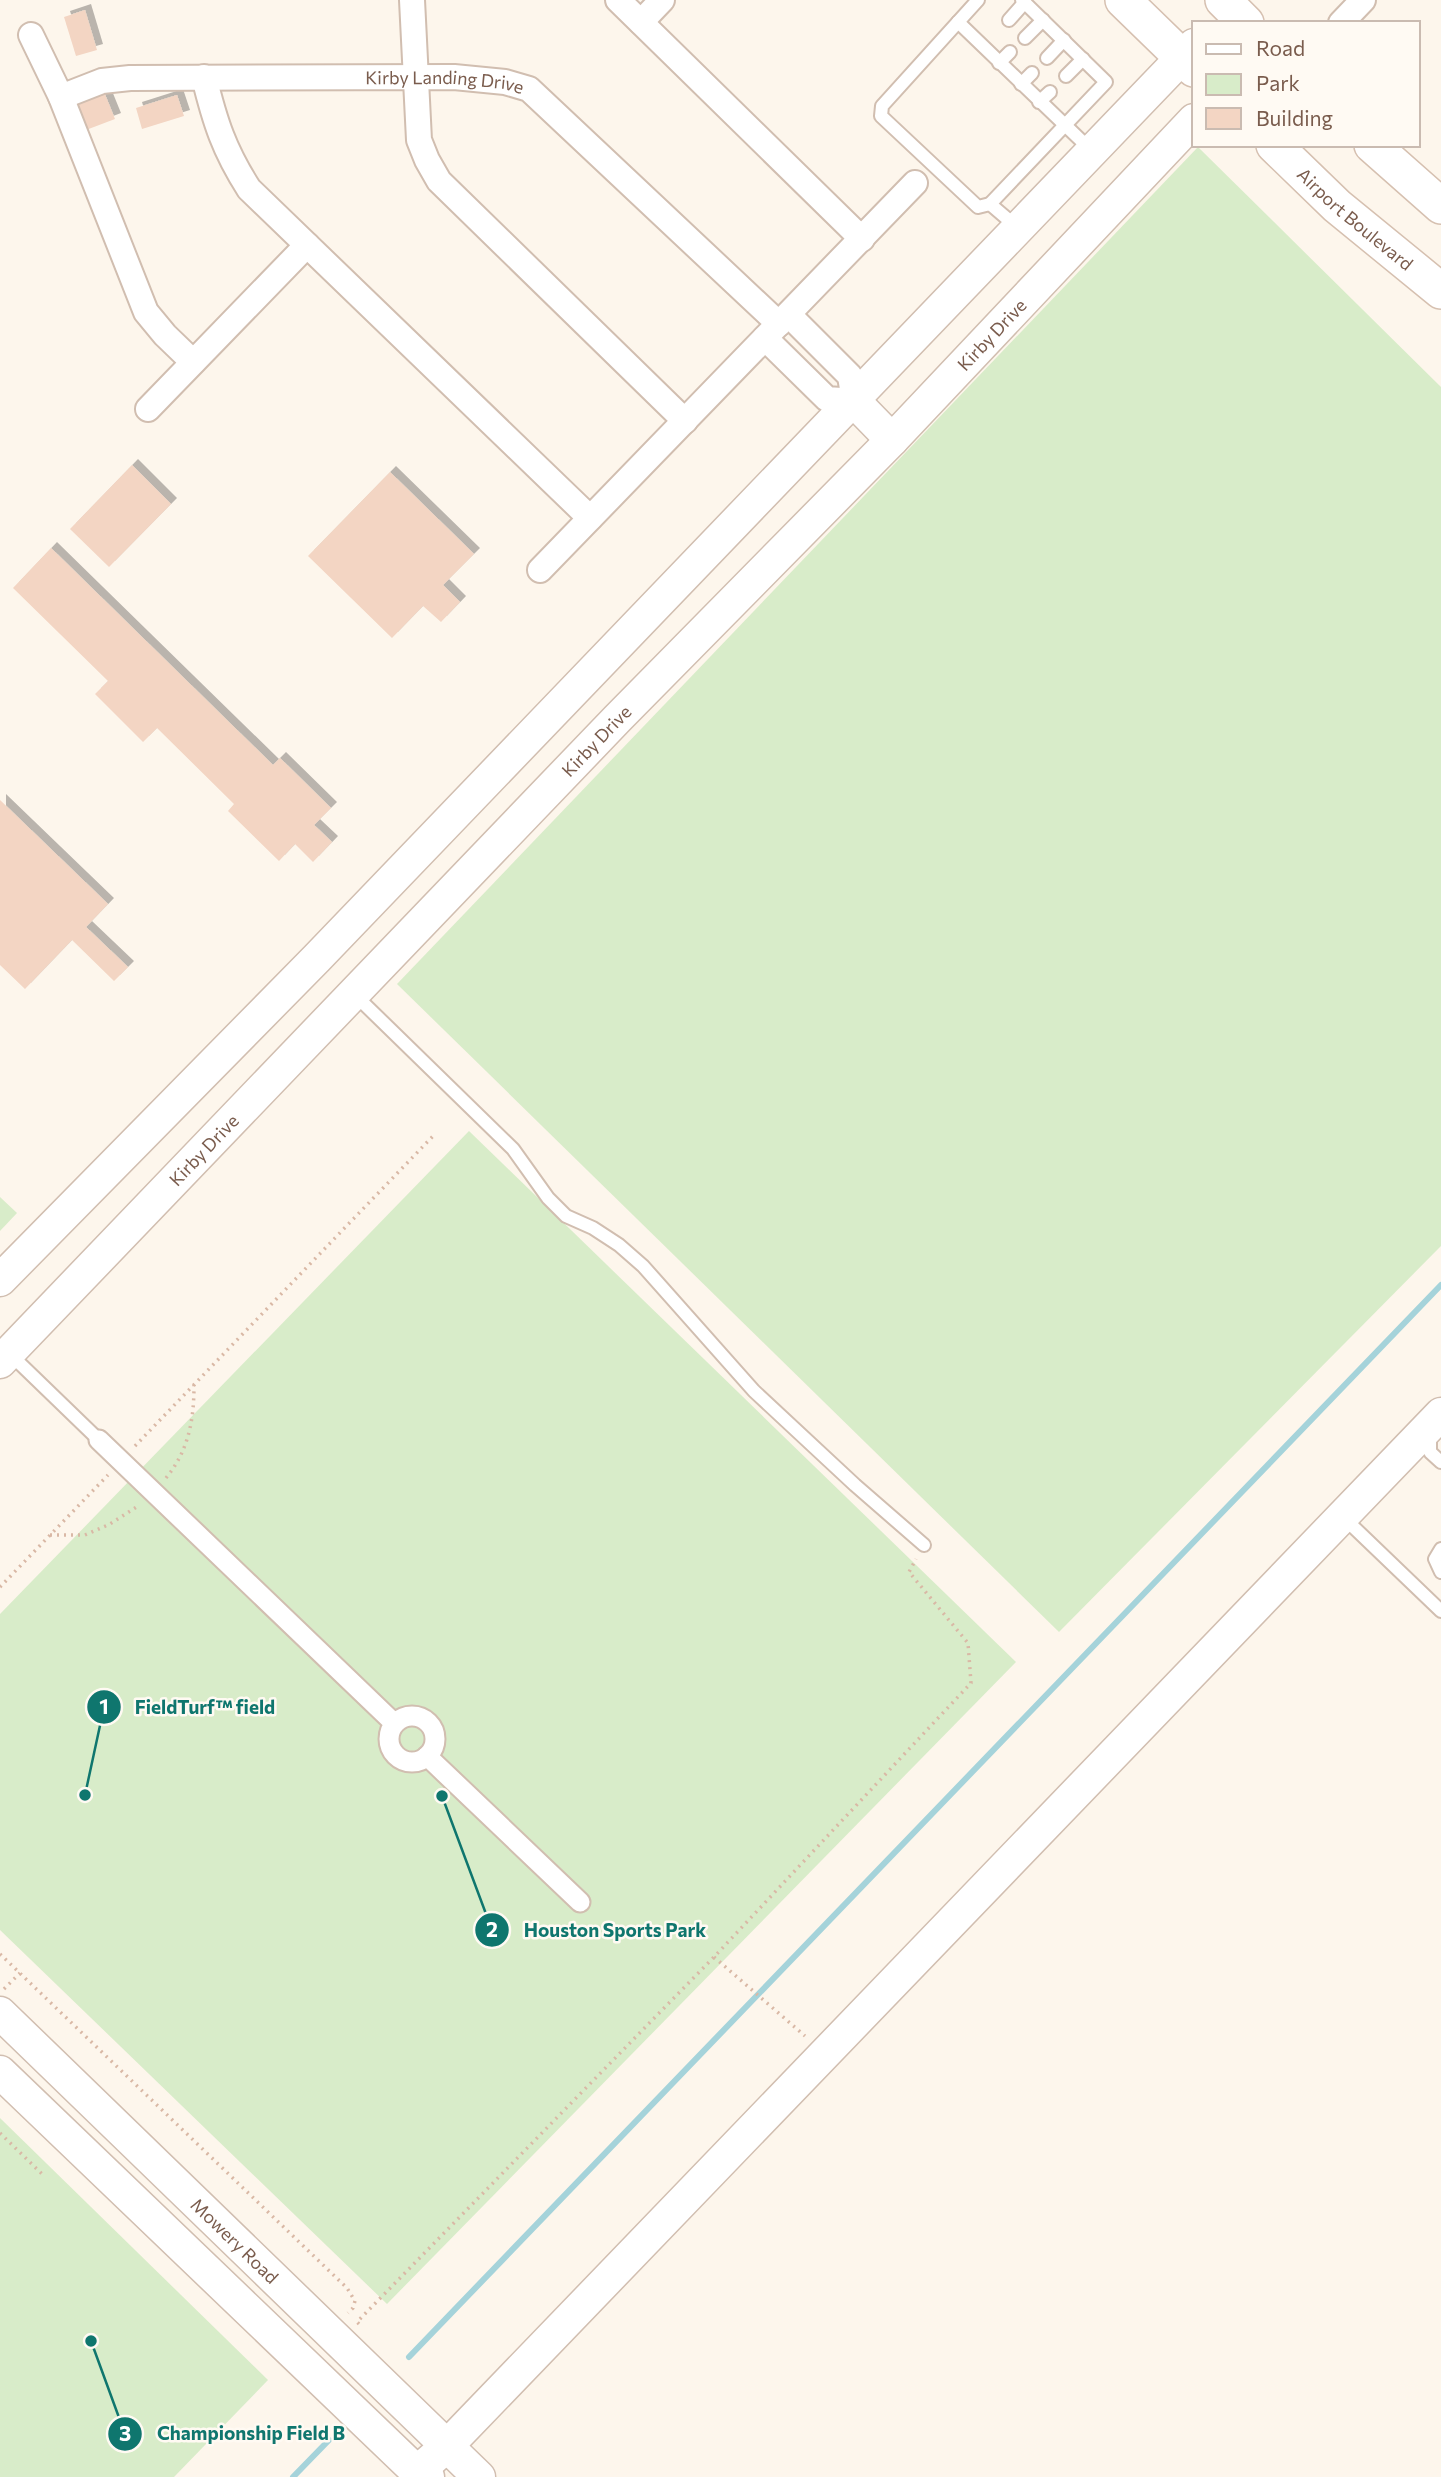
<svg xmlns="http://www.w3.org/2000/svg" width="1441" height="2477" font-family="Commissioner,sans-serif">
<defs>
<filter id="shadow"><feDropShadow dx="6" dy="-6" stdDeviation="0" flood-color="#0004"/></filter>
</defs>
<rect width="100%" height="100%" fill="#fdf6ec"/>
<g fill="#d8ecc9">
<polygon points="1198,147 1441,387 1441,1246 1059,1632 397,984"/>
<polygon points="469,1131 1016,1662 387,2304 0,1930 0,1614"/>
<polygon points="0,1197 17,1213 0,1231"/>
<polygon points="0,2118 268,2380 174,2477 0,2477"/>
</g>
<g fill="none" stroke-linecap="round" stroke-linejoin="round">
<g stroke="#a5d3da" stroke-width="6">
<polyline points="409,2357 1441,1285"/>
<polyline points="293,2477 329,2440"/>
</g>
</g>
<g fill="#f3d5c3" filter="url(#shadow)">
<polygon points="85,10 97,50 76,56 64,17"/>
<polygon points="104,92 115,119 86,130 73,107"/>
<polygon points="177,95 184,116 142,129 136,108"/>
<polygon points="132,465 171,504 109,567 70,529"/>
<polygon points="390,472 474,554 443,585 460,602 441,622 423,606 392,638 308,556"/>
<polygon points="51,548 273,765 280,758 331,808 314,825 332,842 313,862 295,844 279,861 228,811 234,804 157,728 143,742 95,694 108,681 13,588"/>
<polygon points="0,800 108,904 86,927 128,967 114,981 72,940 25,989 0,965"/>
</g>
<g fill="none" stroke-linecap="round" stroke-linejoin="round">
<defs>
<g id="service">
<polyline points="978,0 882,106 881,116 978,207 990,204 1018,228"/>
<polyline points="1009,20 1025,2"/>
<polyline points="958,22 1092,151"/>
<polyline points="1025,38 1043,20"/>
<polyline points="1047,58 1064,40"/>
<polyline points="999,63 1010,52"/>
<polyline points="1066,76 1083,59"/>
<polyline points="1021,84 1032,73"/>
<polyline points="1039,102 1050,92"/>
<polyline points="990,204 1106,82 1022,0"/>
<polyline points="354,994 513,1149 548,1198 566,1216 593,1228 619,1245 643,1266 754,1391 855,1485 924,1545"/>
<polyline points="9,1353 99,1440"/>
<polyline points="1428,1433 1430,1435 1430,1452 1441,1462"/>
<polyline points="1343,1517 1441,1611"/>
<polyline points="1441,1549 1435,1559 1441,1572"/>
</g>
<g id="pedestrian">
<polyline points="99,1440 394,1723"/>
<circle cx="412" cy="1739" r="23"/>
<polyline points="427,1756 580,1902"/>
</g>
<g id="minor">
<polyline points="412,0 419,140 427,160 439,181 685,421"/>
<polyline points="618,0 862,239"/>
<polyline points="641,22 662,0"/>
<polyline points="1341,23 1363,0"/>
<polyline points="31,35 61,97 146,312 165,335 193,362"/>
<path d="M204 77C215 122 224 150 249 189L590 518"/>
<path id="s1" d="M61 97 102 81 130 78 454 77 505 82 529 89 779 324"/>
<polyline points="765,338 827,399 854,401 850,376 789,315"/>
<polyline points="148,409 307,245"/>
<polyline points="540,570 915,183"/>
</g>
<g id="tertiary">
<polyline points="854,401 892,440"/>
<polyline points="0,1280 317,958 1194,45"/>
<path id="s2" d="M0 1362 617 719 892 440 1194 120"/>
<path id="s3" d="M0 2013 479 2477"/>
<polyline points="0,2072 417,2472 428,2477"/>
<polyline points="417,2472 447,2446 1441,1414"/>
</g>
<g id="secondary">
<polyline points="1123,0 1194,69"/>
<polyline points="1223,0 1246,23"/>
<path id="s4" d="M1274 145 1337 206 1441 291"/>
<polyline points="1372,145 1441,206"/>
</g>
</defs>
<use href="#service" stroke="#d1beb0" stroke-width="16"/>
<use href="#pedestrian" stroke="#d1beb0" stroke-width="23"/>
<use href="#minor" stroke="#d1beb0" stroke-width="28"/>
<use href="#tertiary" stroke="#d1beb0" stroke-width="35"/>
<use href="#secondary" stroke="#d6c0b0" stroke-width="38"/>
<g stroke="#d9b8a5" stroke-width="3.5" stroke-dasharray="2 5" stroke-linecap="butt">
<polyline points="135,1446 435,1134"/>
<path d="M166 1478C189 1450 194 1419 194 1385"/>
<polyline points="50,1535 85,1535 110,1524 138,1506"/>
<polyline points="0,1587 108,1475"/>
<polyline points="0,1954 347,2288 355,2301 353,2308 348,2313"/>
<polyline points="714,1957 805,2036"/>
<polyline points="4,1989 20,1973"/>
<polyline points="0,2133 42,2174"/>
<polyline points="359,2324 357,2322 714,1957 971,1683 968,1643 909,1572 916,1559"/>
</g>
<use href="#service" stroke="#fff" stroke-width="12"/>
<use href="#pedestrian" stroke="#fff" stroke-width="19"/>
<use href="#minor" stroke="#fff" stroke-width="24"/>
<use href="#tertiary" stroke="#fff" stroke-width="32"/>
<use href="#secondary" stroke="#fff" stroke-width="35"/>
</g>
<g text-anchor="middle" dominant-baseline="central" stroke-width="5" stroke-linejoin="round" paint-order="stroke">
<g font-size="18" fill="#7a5c4d" stroke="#fffaf3">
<text stroke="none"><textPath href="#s1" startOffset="387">Kirby Landing Drive</textPath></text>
<text stroke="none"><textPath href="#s4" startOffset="110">Airport Boulevard</textPath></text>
<text stroke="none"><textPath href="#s2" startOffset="1428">Kirby Drive</textPath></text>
<text stroke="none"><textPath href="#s2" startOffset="861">Kirby Drive</textPath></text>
<text stroke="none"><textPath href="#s2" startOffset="294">Kirby Drive</textPath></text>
<text stroke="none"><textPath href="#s3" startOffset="327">Mowery Road</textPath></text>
</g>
</g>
<path fill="none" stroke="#0f766e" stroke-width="2.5" d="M85 1795L104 1707M442 1796L492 1930M91 2341L125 2434"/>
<g fill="#0f766e" stroke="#fffaf3" stroke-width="2.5">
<circle cx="85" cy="1795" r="7"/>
<circle cx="442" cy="1796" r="7"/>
<circle cx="91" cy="2341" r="7"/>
<circle cx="104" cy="1707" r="18"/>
<circle cx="492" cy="1930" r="18"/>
<circle cx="125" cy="2434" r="18"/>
</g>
<g font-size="21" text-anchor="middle" font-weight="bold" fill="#fff">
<text x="104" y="1714">1</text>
<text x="492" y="1937">2</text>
<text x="125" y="2441">3</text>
</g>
<g font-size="19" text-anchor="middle" font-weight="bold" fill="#0f766e" stroke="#fffaf3" stroke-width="5" stroke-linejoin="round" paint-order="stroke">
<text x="205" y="1714">FieldTurf™ field</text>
<text x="615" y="1937">Houston Sports Park</text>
<text x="251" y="2440">Championship Field B</text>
</g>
<rect x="1192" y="21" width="228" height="126" fill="#fffaf3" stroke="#cabbb1" stroke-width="2"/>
<rect x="1206" y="44" width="35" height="10" fill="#ffffff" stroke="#cabbb1" stroke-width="2"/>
<text x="1256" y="56" font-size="21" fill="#7a5c4d">Road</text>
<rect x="1206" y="74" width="35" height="21" fill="#d8ecc9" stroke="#cabbb1" stroke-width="2"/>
<text x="1256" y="91" font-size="21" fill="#7a5c4d">Park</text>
<rect x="1206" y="108" width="35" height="21" fill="#f3d5c3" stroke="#cabbb1" stroke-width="2"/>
<text x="1256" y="126" font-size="21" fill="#7a5c4d">Building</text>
</svg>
